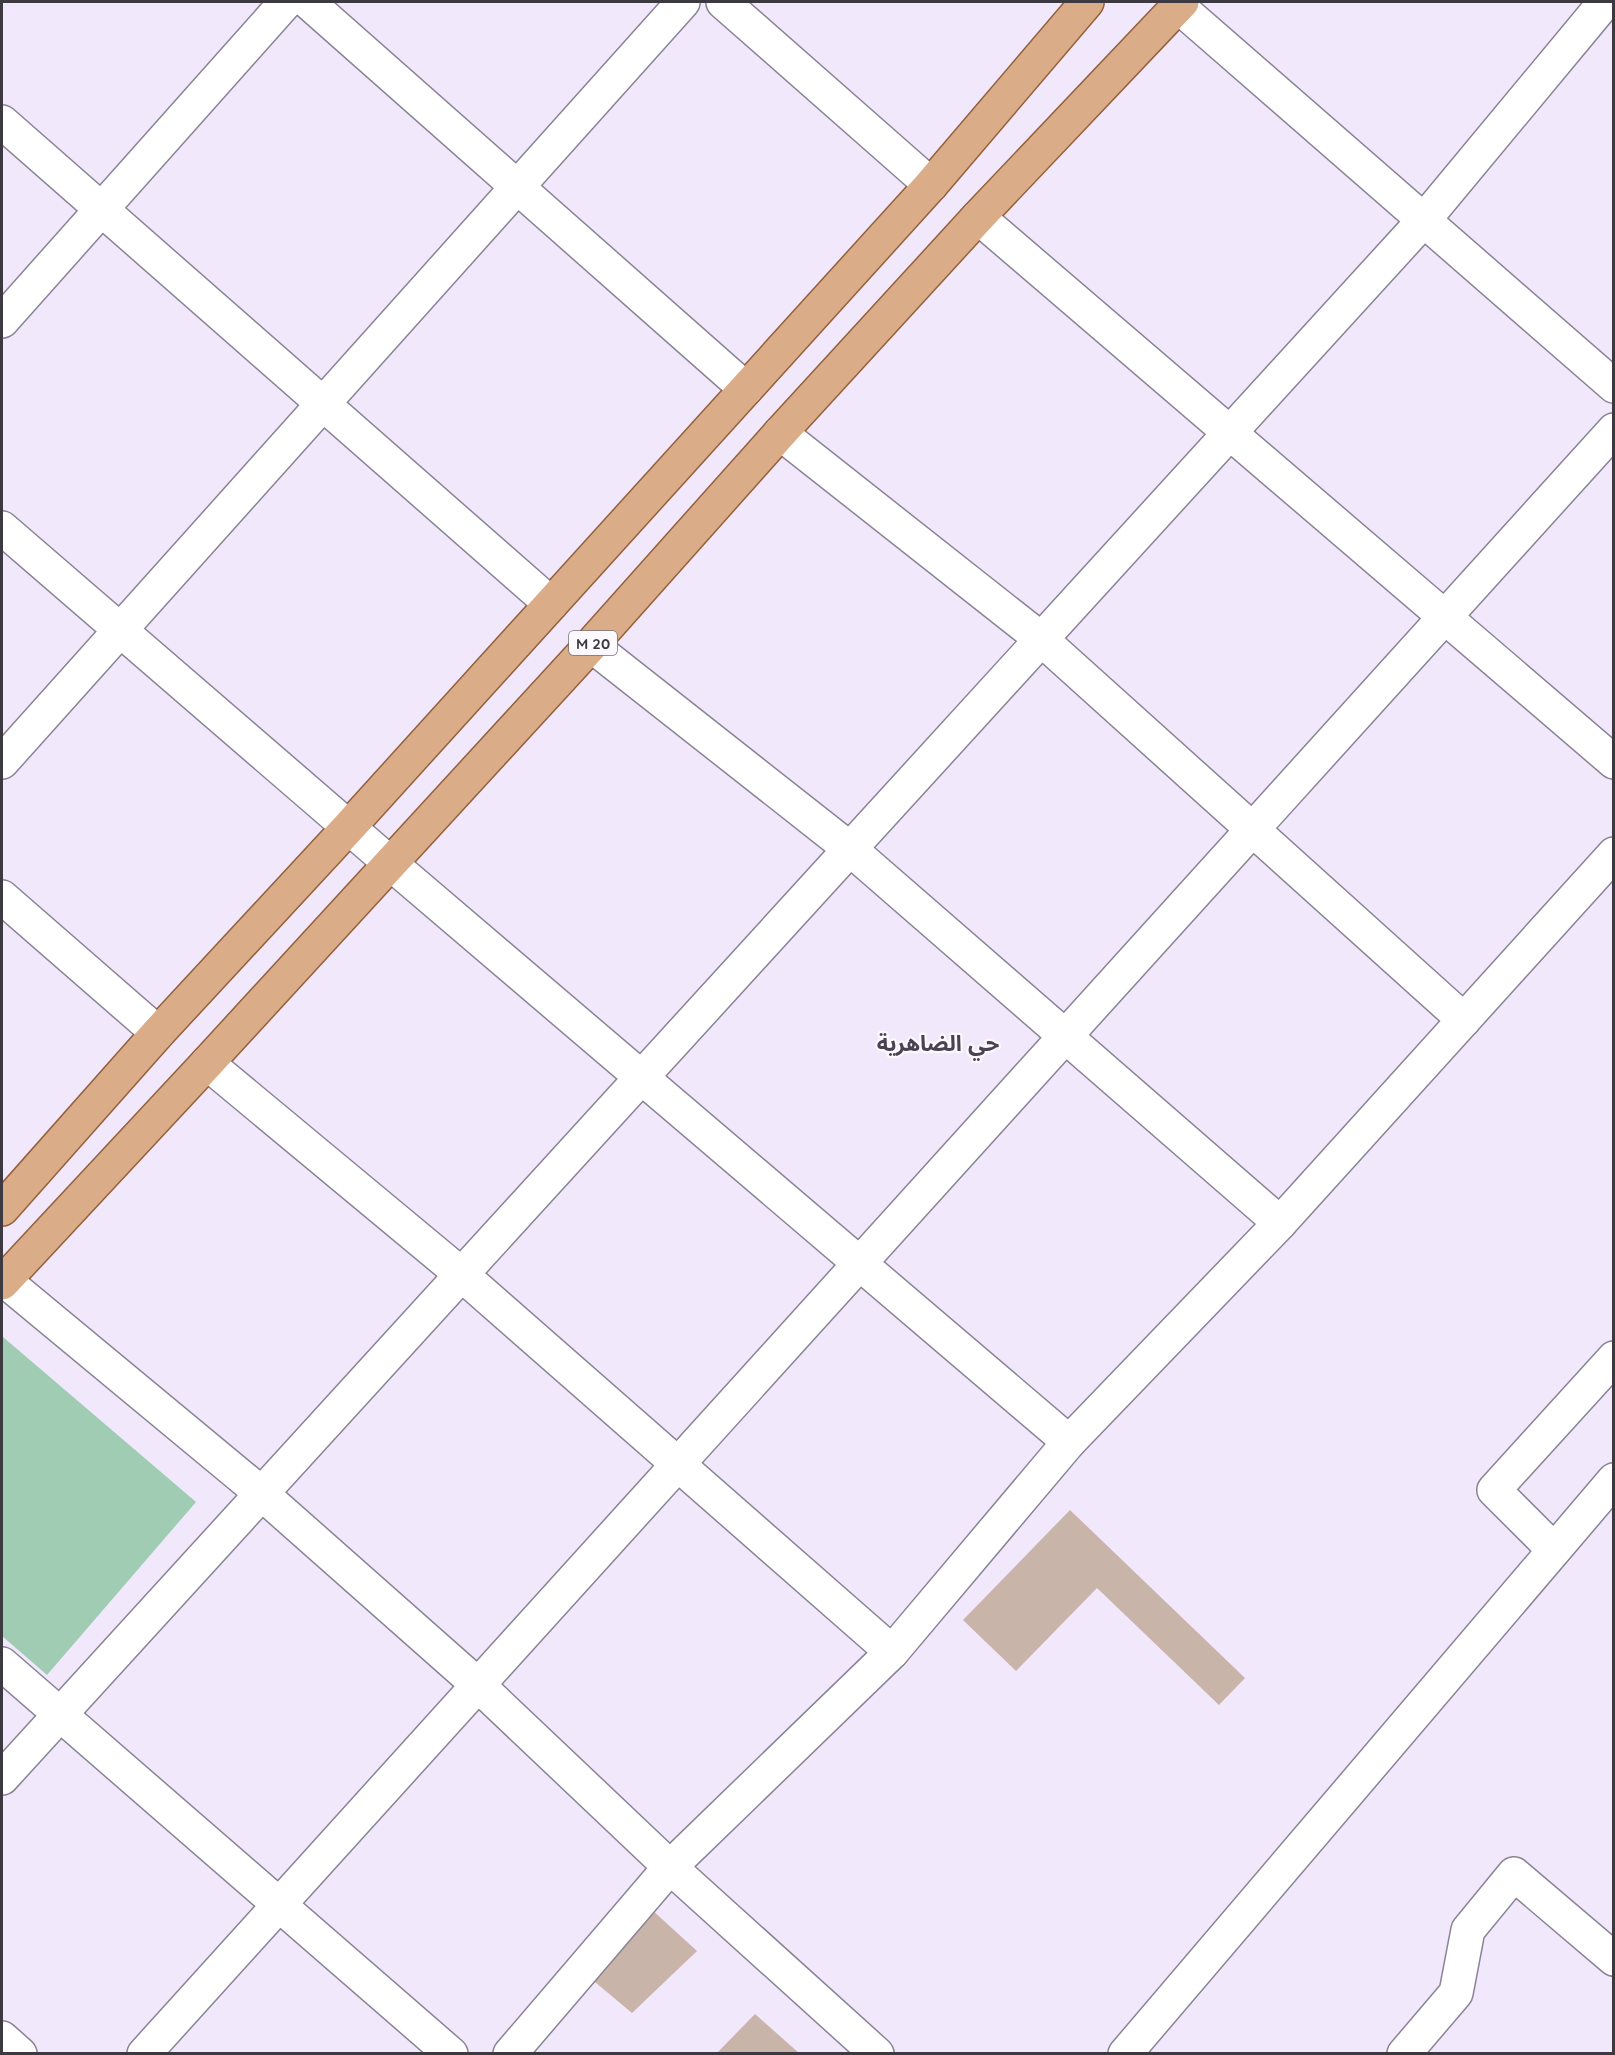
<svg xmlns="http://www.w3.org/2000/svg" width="1615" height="2055" font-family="Quicksand,'Noto Sans Arabic',sans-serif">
<rect width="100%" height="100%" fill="#f1e8fc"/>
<polygon fill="#a0ccb3" points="3,1337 196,1502 47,1675 2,1636 2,1339"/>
<g fill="#c9b4aa">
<polygon points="1070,1510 1245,1678 1219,1705 1097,1588 1016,1671 963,1620"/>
<polygon points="651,1909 697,1951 632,2013 589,1977"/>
<polygon points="755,2014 800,2054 716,2054"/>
</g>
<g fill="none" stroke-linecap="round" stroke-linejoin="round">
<defs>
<g id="minor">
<polyline points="308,2 746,389"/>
<polyline points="723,2 931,185"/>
<polyline points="1178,6 1614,386"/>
<polyline points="2,122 551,604"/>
<polyline points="978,217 1614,762"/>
<polyline points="2,321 286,2"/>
<polyline points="780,433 1041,639 1464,1020"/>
<polyline points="2,528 390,863 1069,1442"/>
<polyline points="591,645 850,849 1280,1223"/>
<polyline points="2,762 683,2"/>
<polyline points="2,897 158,1033"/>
<polyline points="207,1063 461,1274 892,1652"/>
<polyline points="4,1280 261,1493 478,1685 670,1867 877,2054"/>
<polyline points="1554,1550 1494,1490 1614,1358"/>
<polyline points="2,1664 451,2054"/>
<polyline points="2,1778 1424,220 1605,2"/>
<polyline points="2,2038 20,2054"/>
<polyline points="144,2054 1614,430"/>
<polyline points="510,2054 670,1867 892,1652 1069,1442 1280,1223 1614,854"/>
<polyline points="1125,2054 1614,1480"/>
<polyline points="1404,2054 1456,1993 1468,1930 1514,1874 1614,1959"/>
</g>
<g id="major">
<polyline points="2,1209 158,1033 349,827 931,185 1087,2"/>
<polyline points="2,1283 207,1063 591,645 780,433 978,217 1182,2"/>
</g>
</defs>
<use href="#minor" stroke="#8b8395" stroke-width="36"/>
<use href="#major" stroke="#94603c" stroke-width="36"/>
<use href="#minor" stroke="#fff" stroke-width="33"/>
<use href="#major" stroke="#dbac88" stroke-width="33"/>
</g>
<g text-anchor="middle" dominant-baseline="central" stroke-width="4.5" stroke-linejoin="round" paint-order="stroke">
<rect fill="#fbf9fd" stroke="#757379" stroke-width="1.5" x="569" y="631" width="48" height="24" rx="4.5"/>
<g font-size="15" font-weight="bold" fill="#3c3941">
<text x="593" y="643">M 20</text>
</g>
<g font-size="22" font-weight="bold" fill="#494252" stroke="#fbf9fd">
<text x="938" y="1043">حي الضاهرية</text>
</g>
</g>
<rect width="1615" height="2055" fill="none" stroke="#3c3941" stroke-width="6"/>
</svg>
